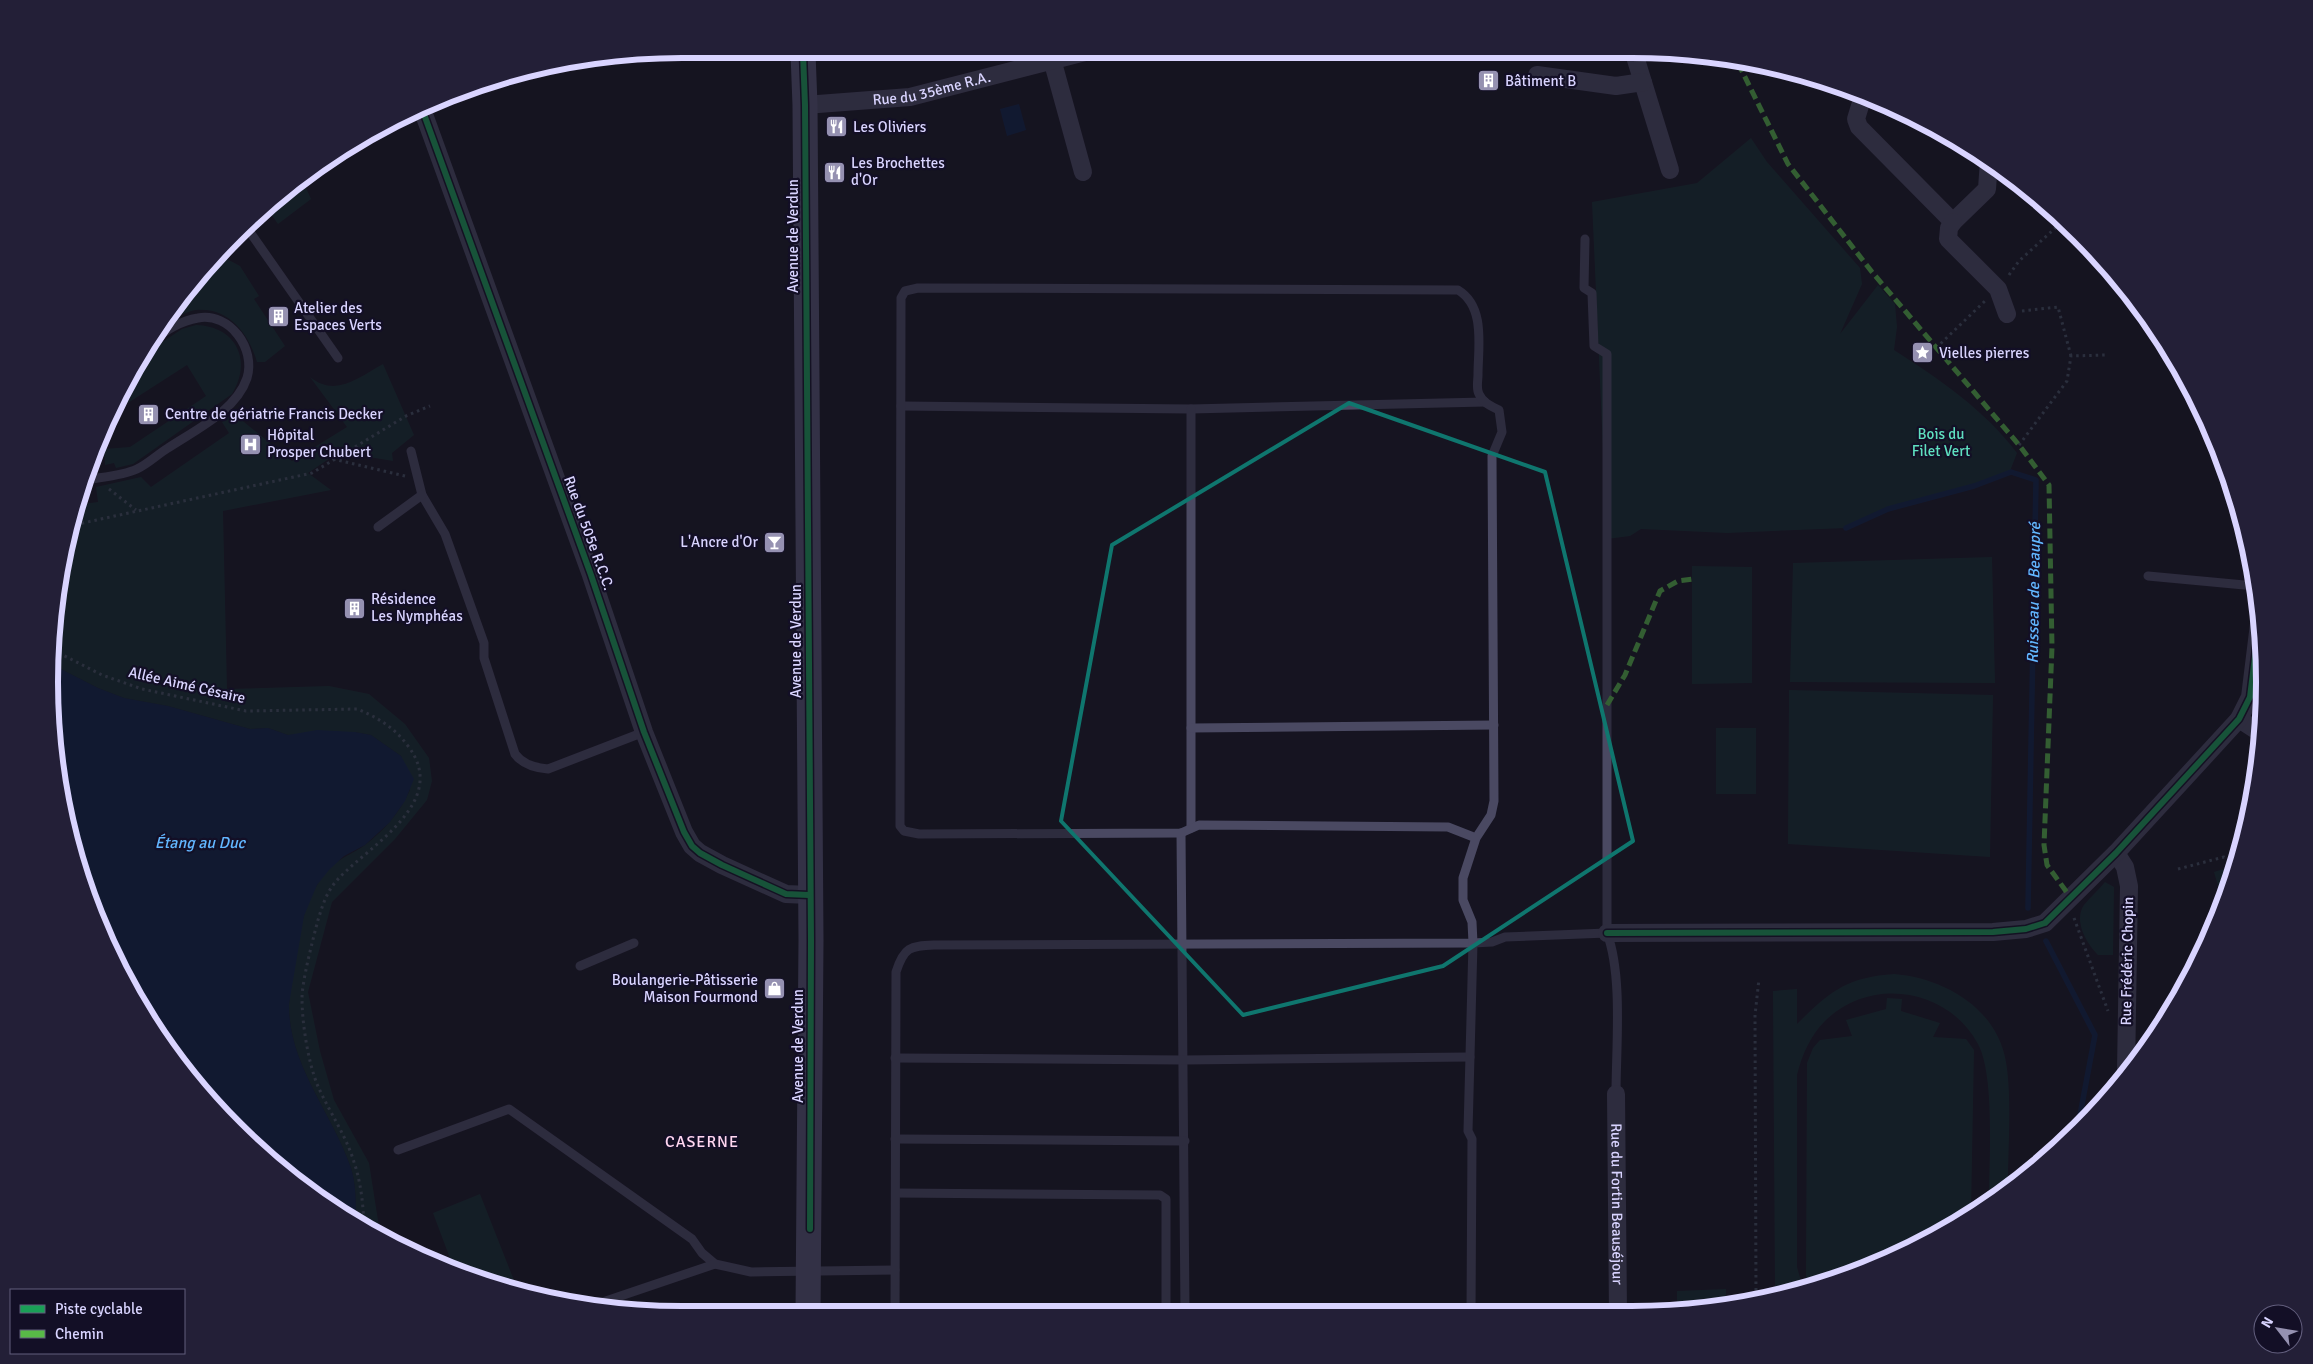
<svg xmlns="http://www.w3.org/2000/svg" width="2313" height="1364" font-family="Signika,sans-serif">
<rect width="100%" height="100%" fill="#161421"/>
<g fill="#132c2d">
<path d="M1751 138 1767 162 1860 268 1862 284 1840 334 1878 285 1895 304 1897 327 1894 350C1939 379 1985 410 2017 453L2010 471 1962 490 1888 509 1846 528 1727 533 1641 529 1630 536 1607 539 1592 202 1697 183Z"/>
<polygon points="301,177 311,199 278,224 266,207"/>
<path d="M234 235 236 241 227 259 240 266 259 296 254 299 285 346 265 362H257C249 334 229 307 196 310 189 311 181 315 174 317L170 312 181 305 179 301Z"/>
<path d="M196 325C236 326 253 361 232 394L133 464 116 468 114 463 105 465 104 449 130 447 206 396 187 365 117 410 115 403 140 357 182 329Z"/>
<path d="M383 364 414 435 392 453 393 461 339 452 308 473 331 490 223 511 227 689 329 686 369 694 405 724 429 758 432 781 427 800 395 839 332 902 308 992 320 1051 334 1100 369 1163 380 1233 356 1221C356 1204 356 1184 351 1168 332 1113 288 1064 289 1004 294 962 299 899 330 868 341 857 353 854 365 845 384 831 400 812 410 790L401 756 371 735 355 732 288 735 268 728 250 729 168 706 124 698 98 688 51 664 70 518 75 505 98 502 96 487 141 477 151 487 229 433 222 422 233 413 292 461 347 427 310 377C336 398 359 377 383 364Z"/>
<polygon points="1992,557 1995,683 1790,682 1793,563"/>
<polygon points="1692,566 1752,567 1752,683 1692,684"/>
<polygon points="1789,690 1993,695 1990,857 1788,844"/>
<rect x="1716" y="728" width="40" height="66"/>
<polygon points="2230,867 2233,869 2223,903 2214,872"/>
<path d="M2105 882 2114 887 2113 955H2098C2087 944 2073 921 2084 905 2090 897 2099 890 2105 882Z"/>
<path d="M1894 974C1944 978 1997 1008 2006 1062 2012 1097 2008 1147 2008 1184L1989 1199C1989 1160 1995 1076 1978 1044 1948 988 1870 976 1825 1021 1810 1036 1802 1055 1797 1075V1267L1803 1288 1775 1293 1773 991 1797 989V1024C1829 992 1847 977 1894 974Z"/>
<polygon points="1887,998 1902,999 1901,1011 1940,1023 1933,1037 1966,1039 1974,1050 1971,1212 1948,1230 1834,1282 1810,1287 1806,1278 1807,1063 1813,1048 1820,1040 1852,1036 1846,1020 1886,1009"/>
<polygon points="480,1194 517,1288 479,1282 454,1269 433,1213"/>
<polygon points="1726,1289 1726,1303 1677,1313 1677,1291"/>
</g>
<g fill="#0d2144">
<polygon points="1019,104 1026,130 1007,136 1000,109"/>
<path d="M51 664 98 688 124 698 168 706 250 729 268 728 288 735 317 730 355 732 371 735 401 756 414 779 405 801 390 822 365 845 344 856 329 870 317 885 304 916 289 1004C288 1064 332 1113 351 1168 356 1184 356 1204 356 1221L330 1209 264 1158 180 1068 133 998 82 886 61 805 49 682Z"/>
</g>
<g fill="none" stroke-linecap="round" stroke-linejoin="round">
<g stroke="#0d2144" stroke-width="5.5">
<polyline points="1846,528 1888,509 1974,486 2011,472 2036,480 2028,908"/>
<polyline points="2046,941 2095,1035 2077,1131"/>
</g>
<g stroke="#44505f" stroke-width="3" stroke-dasharray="2.5 4" stroke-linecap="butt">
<polyline points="2009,275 2019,261 2063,221"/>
<polyline points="2022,311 2058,307 2071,356"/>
<polyline points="1936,348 1985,301"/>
<polyline points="2019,445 2067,381 2071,356 2105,355"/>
<polyline points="333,459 405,476"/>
<polyline points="109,489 136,510"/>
<polyline points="69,526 312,473 406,416 430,406"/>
<path d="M53 650 102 675 142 689 246 711 357 709C377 717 395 728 408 746 450 801 372 844 340 877 327 890 323 904 318 920 313 939 302 981 302 998 302 1023 308 1061 317 1084 328 1110 346 1135 354 1162 361 1183 363 1203 364 1225"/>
<polyline points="2178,869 2224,857 2235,863"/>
<polyline points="2074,918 2108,1011"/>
<polyline points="1756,1297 1755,1015 1759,979"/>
</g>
<g stroke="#4a4962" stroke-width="9">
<polyline points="245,225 338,358"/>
<path d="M1585 239 1584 288 1592 293 1594 346 1607 354V933C1623 976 1616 1047 1616 1094"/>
<polyline points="901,406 1191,409 1485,402"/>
<polyline points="1191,409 1191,828"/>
<path d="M411 451 422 495 445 534 484 643V658L515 754C523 765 535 768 548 769L644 732"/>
<path d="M85 480C101 477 122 476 137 469 148 464 158 454 168 448 195 430 236 411 247 378 256 349 230 312 198 318 179 321 164 332 148 343"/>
<polyline points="378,527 422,495"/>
<polyline points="2148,576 2255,586"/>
<polyline points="1191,728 1494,725"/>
<polyline points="1181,833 1185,1314"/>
<polyline points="580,966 634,943"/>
<polyline points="895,1058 1184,1060 1470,1057"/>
<polyline points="895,1139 1185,1141"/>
<polyline points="398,1150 509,1109 692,1239 702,1253 715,1264 751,1272 895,1270"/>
<polyline points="896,1193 1160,1195 1166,1199 1166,1314"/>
<polyline points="594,1305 715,1264"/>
<path d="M895 1314 896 972C904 947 910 946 934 945L1473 943 1492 942 1505 937 1607 933"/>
<path d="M1471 1314 1472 1139 1468 1131 1473 943 1472 922 1463 900V878L1476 838 1448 827 1199 825 1181 833 919 834 904 831 900 826 901 298 905 291 918 288 1458 290C1486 307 1478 347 1478 375 1478 380 1476 389 1479 394 1483 403 1491 406 1499 410L1502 432 1492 456 1494 801 1491 815 1476 838"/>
</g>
<g stroke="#4a4962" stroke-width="18">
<polyline points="1633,50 1670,170"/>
<polyline points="1050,52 1083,172"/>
<polyline points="1537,75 1616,86 1643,82"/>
<polyline points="1863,96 1856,119 1859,127 1953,222 1987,189 1989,160"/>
<path id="s1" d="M805 105 910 97 1085 52"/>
<polyline points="421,106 591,575 644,732 684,832 692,846 700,853 722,865 786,894 809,895"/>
<polyline points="1953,222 1949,228 1948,239 1998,289 2007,314"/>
<polyline points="2239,719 2259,732"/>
<polyline points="2116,853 2125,867 2129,886 2126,1072"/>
<polyline points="1607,933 1993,932 2026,929 2045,923 2116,853 2239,719 2250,697 2259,624"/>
<path id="s2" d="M1616 1094 1618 1314"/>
</g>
<polyline stroke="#575674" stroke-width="25" points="803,53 805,105 811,940 808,1314"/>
<g stroke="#58b947" stroke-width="5" stroke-dasharray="10 5" stroke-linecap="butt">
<polyline points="1738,63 1788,164 1872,272 2019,445 2049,485 2052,647 2044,845 2047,865 2071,898"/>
<polyline points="1607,705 1625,675 1660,591 1678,581 1693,579"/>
</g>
<defs>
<g id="cycleway">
<polyline points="803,53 805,105 811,940 810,1229"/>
<polyline points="421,106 591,575 644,732 684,832 692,846 700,853 722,865 786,894 809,895"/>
<polyline points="1607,933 1993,932 2026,929 2045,923 2116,853 2239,719 2250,697 2259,624"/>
</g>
</defs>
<use href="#cycleway" stroke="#130f26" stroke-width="9"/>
<use href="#cycleway" stroke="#1a9f57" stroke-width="6"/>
</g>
<path d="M0 0H2313V1364H0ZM1349 403 1545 472 1633 841 1443 966 1243 1015 1061 821 1112 545Z" fill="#161421" fill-opacity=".55" fill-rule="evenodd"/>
<path fill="none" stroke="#0f766e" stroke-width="4" stroke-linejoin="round" d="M1349 403 1545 472 1633 841 1443 966 1243 1015 1061 821 1112 545Z"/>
<defs>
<symbol id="building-square" viewBox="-11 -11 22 22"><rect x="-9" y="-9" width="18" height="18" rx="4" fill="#9591b1" stroke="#130f26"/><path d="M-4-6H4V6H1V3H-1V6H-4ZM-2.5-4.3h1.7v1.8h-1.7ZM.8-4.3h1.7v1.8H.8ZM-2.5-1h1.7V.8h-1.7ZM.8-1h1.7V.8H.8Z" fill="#fff"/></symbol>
<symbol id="restaurant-square" viewBox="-11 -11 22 22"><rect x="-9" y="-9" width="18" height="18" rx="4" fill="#9591b1" stroke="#130f26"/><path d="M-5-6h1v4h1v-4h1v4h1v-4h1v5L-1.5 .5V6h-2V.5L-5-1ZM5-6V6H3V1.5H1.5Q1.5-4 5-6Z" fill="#fff"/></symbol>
<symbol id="sight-square" viewBox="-11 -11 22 22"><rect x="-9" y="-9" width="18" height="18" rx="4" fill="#9591b1" stroke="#130f26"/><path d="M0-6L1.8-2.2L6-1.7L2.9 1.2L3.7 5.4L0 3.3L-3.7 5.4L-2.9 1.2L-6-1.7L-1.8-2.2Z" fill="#fff"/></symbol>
<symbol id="hospital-square" viewBox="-11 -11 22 22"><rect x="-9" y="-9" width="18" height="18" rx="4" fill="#9591b1" stroke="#130f26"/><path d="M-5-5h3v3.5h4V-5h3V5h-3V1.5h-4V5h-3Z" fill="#fff"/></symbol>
<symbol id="bar-square" viewBox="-11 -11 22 22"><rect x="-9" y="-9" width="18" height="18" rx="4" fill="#9591b1" stroke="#130f26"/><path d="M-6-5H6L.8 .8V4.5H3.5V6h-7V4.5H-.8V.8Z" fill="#fff"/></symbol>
<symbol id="shop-square" viewBox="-11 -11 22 22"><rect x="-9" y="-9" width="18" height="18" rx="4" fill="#9591b1" stroke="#130f26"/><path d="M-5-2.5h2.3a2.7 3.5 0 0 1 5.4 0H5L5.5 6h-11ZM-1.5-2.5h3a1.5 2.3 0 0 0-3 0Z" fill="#fff"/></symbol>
</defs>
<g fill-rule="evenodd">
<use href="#building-square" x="1476" y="68" width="25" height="25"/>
<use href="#restaurant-square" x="824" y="114" width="25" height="25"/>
<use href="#restaurant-square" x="822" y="160" width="25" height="25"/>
<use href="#building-square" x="266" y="304" width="25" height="25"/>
<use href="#sight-square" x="1910" y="340" width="25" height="25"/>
<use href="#building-square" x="136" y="402" width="25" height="25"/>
<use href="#hospital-square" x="238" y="432" width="25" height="25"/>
<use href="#bar-square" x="762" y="530" width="25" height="25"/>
<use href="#building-square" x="342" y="596" width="25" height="25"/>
<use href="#shop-square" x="762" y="976" width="25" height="25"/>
</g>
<g text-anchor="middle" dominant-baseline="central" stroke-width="4.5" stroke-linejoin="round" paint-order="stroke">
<g font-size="15" fill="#d9d4ff" stroke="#130f26" text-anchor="start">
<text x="1505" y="81">Bâtiment B</text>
<text x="853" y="127">Les Oliviers</text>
<text x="851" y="163">Les Brochettes<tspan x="851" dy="17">d'Or</tspan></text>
<text x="294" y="308">Atelier des<tspan x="294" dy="17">Espaces Verts</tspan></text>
<text x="1939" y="353">Vielles pierres</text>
<text x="165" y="414">Centre de gériatrie Francis Decker</text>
<text x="267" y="435">Hôpital<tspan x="267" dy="17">Prosper Chubert</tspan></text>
<text x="758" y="542" text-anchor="end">L'Ancre d'Or</text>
<text x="371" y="599">Résidence<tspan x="371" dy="17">Les Nymphéas</tspan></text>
<text x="758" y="980" text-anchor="end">Boulangerie-Pâtisserie<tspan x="758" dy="17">Maison Fourmond</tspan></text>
</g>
<g font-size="15" fill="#d9d4ff" stroke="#130f26">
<text stroke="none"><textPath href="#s1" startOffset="128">Rue du 35ème R.A.</textPath></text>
<text transform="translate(793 236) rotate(-90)">Avenue de Verdun</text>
<text transform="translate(589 533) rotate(70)">Rue du 505e R.C.C.</text>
<text transform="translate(796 641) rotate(-90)">Avenue de Verdun</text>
<text transform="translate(187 685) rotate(13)">Allée Aimé Césaire</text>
<text transform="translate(2127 961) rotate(-89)">Rue Frédéric Chopin</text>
<text transform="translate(798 1046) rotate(-90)">Avenue de Verdun</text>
<text stroke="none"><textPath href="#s2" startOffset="110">Rue du Fortin Beauséjour</textPath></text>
</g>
<g font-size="15" fill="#5fe0c0" stroke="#130f26">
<text x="1941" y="434">Bois du<tspan x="1941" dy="17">Filet Vert</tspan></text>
</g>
<g font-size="16" font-style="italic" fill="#62b6ff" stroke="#130f26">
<text transform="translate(2034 593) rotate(-89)">Ruisseau de Beaupré</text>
<text x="200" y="843">Étang au Duc</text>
</g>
<g font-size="16" letter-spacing="1" fill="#ffd6f0" stroke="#130f26">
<text x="702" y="1142">CASERNE</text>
</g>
</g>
<path d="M0 0H2313V1364H0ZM682 58H1632A624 624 0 0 1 2256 682V682A624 624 0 0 1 1632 1306H682A624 624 0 0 1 58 682V682A624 624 0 0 1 682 58Z" fill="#231f37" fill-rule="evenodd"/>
<path fill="none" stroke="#d9d4ff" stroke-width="6" d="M682 58H1632A624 624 0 0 1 2256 682V682A624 624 0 0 1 1632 1306H682A624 624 0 0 1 58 682V682A624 624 0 0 1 682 58Z"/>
<rect x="10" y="1289" width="175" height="65" fill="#130f26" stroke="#625e7d"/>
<rect x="20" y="1305" width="25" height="8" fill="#1a9f57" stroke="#625e7d"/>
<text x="55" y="1314" font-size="15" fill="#d9d4ff">Piste cyclable</text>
<rect x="20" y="1330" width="25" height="8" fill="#58b947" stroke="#625e7d"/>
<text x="55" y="1339" font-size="15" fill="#d9d4ff">Chemin</text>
<g transform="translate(2278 1329) rotate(301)"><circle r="24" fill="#130f26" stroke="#625e7d"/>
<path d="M0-4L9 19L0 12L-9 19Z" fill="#9591b1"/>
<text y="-8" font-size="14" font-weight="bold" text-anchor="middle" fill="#d9d4ff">N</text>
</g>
</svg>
